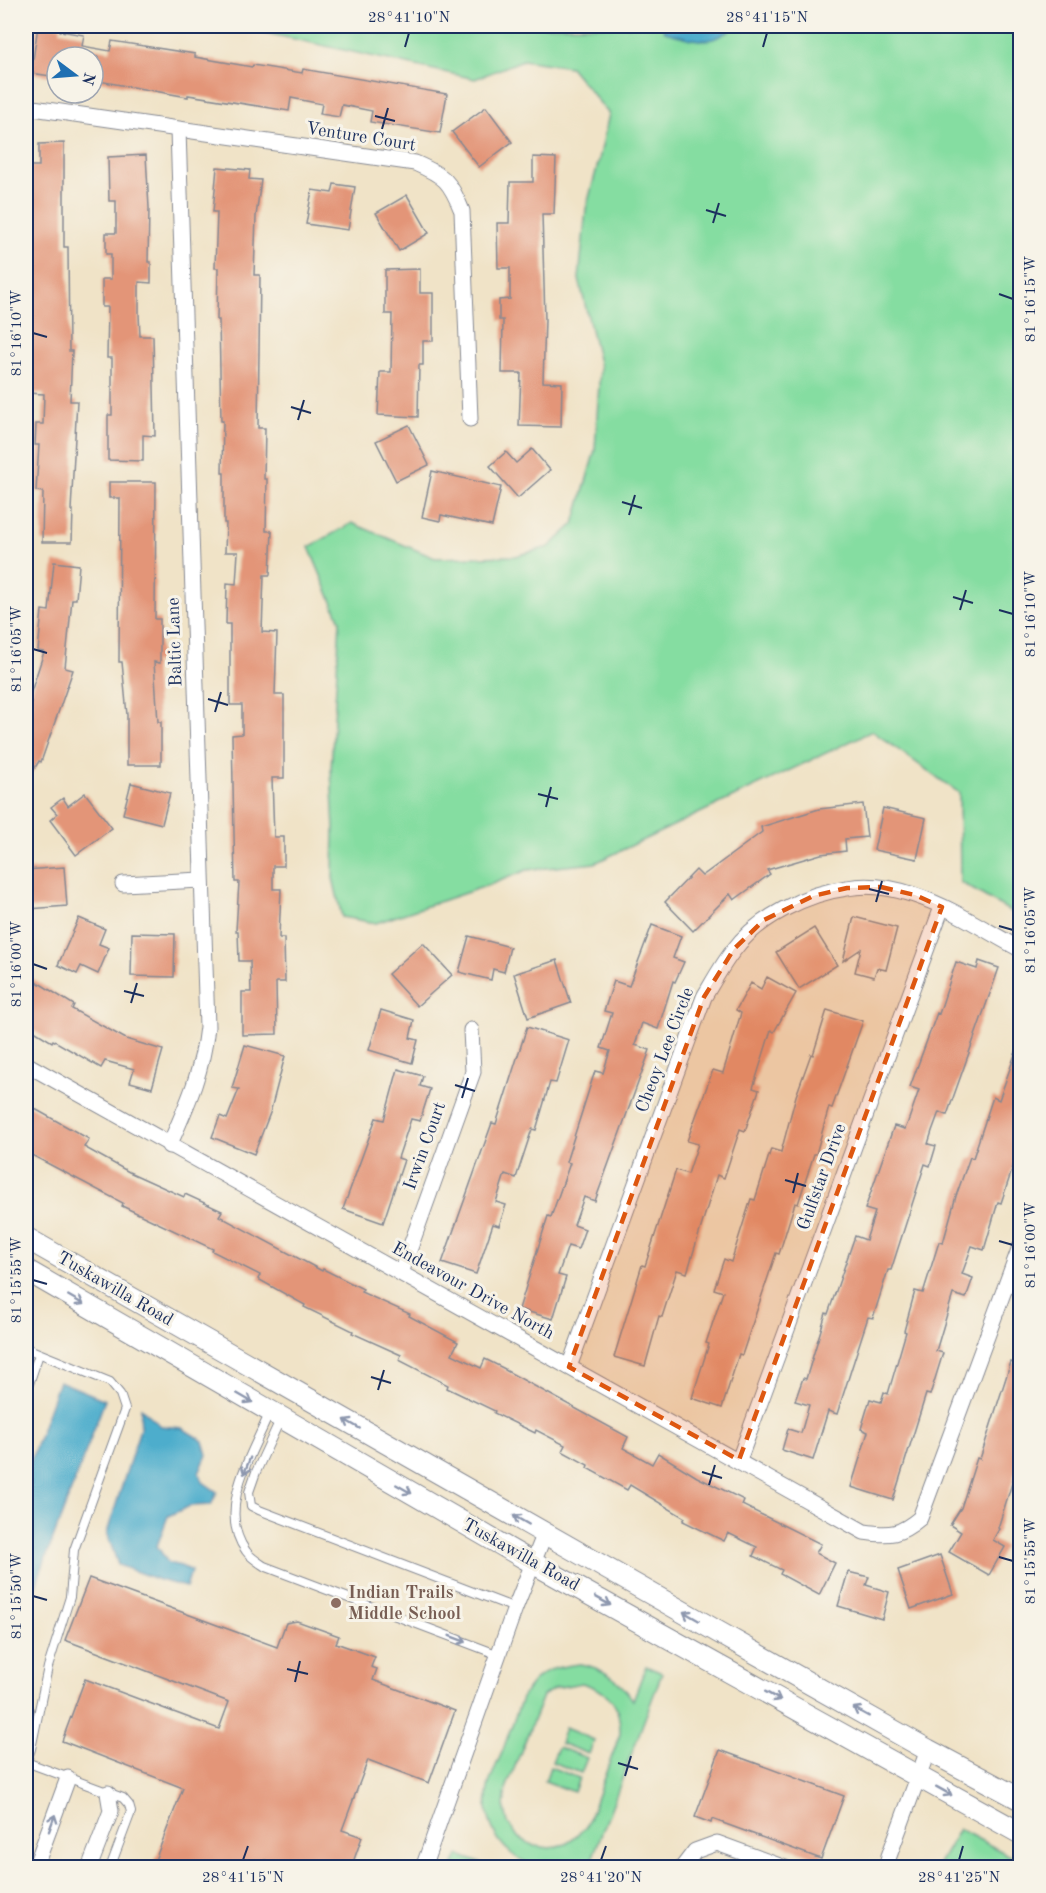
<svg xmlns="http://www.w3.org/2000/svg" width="1046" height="1893" font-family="'Old Standard TT',serif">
<rect width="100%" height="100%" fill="#f7f3e8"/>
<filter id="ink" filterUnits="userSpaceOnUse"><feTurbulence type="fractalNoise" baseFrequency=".0167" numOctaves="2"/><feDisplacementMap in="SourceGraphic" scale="12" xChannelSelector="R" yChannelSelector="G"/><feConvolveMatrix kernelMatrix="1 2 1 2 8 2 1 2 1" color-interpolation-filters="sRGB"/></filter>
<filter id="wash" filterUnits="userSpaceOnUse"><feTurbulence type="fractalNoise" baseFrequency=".008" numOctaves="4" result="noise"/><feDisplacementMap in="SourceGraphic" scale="24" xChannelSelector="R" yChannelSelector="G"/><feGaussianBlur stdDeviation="1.35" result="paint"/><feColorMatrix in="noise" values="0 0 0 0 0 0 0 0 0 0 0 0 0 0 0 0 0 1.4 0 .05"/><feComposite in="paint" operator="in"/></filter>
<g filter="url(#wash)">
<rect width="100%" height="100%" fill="#f0e3c7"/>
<g fill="#85dda1" stroke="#508680" stroke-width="1.5" fill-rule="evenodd">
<polygon points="235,26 662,26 666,32 727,33 736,26 1020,26 1020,917 960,882 959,793 872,731 595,863 527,870 492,884 376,923 342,917 333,878 334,829 331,769 340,621 309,547 352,523 435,558 516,556 549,547 574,524 595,450 600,367 579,279 586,209 599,160 609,114 570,67 523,60 475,79"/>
<path d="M580 1664C604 1668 620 1680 633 1700L646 1666 662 1673 589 1867H571L573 1862C551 1868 531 1869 512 1854 493 1839 483 1813 488 1788 491 1775 498 1762 503 1750 509 1732 516 1715 522 1698 537 1671 551 1667 580 1664ZM582 1683C610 1691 621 1705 620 1734L586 1827 566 1844 550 1848 534 1846 518 1837 508 1823 504 1806 506 1789 543 1696 555 1688Z"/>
<polygon points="565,1728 594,1740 589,1754 560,1743"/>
<polygon points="558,1747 587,1758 581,1773 552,1762"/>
<polygon points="550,1767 579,1778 574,1792 545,1781"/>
<polygon points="959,1829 1020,1861 1020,1867 937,1867"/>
<polygon points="458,1855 491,1867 453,1867"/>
</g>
<g fill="#4dadcc" stroke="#346e95" stroke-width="1.5">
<path d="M662 26H736C709 48 696 40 665 32Z"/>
<polygon points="59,1381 105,1400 26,1611 26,1474"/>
<polygon points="141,1408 161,1426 182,1428 203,1441 207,1455 199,1473 203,1482 217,1492 211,1505 190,1506 168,1516 157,1546 168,1563 181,1566 191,1571 186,1587 159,1580 118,1565 107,1533 140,1429"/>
</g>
<g id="blocks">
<g fill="#e39578">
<polygon points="38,26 61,26 60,31 84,35 82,46 110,51 112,41 195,54 195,57 252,67 253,65 302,73 303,69 447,94 440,133 370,122 372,111 342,105 339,117 320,114 322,104 291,98 289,111 188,95 188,97 93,80 98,57 57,57 57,77 31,73"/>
<polygon points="486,107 512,142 479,167 452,132"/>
<polygon points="64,143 64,247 68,247 69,351 72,351 70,401 77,401 71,510 73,510 72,542 42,542 43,492 36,491 39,445 35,445 36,424 43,424 44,394 27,393 30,343 26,343 26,166 39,166 39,144"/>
<polygon points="146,155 149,208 148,262 151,262 151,283 139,282 139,314 140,336 153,336 155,436 143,435 143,461 108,460 108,415 112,415 112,358 107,358 108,307 102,307 102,279 111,279 111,254 106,254 106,233 116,233 116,201 109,201 108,157"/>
<polygon points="533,157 556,158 554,214 542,214 545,320 543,382 562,383 561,427 519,426 521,373 502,373 503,320 499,320 499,300 510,299 510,268 498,268 497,223 509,223 510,182 533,182"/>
<polygon points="217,167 250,170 249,179 261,180 256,216 254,275 260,275 258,428 265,428 264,479 267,479 266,531 272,531 270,575 264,575 262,632 277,633 275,695 284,695 284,778 272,778 274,837 284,837 284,866 273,866 273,889 281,889 279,938 284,938 285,982 276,982 277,1034 242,1035 242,992 251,992 250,961 239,961 238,931 236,931 239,882 235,882 232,735 242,734 242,705 230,705 230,624 226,624 227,583 236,584 238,552 225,552 226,523 224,523 224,473 222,473 223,421 221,421 219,320 217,320 218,268 215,268 217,212 213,212"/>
<polygon points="334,184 355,187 348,230 306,224 312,190 332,193"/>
<polygon points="407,195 429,233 399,251 376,213"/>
<polygon points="420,269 420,293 433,293 433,341 423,341 423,365 419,365 418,417 378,415 380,372 391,372 392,314 385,314 385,270"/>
<polygon points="409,425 429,465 396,481 376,441"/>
<polygon points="532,449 550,470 518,498 490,466 506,452 516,463"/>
<polygon points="432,471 501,487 492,526 441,515 440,521 422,517"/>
<polygon points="109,482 156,482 155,619 160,619 160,663 154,662 158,722 161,722 161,765 127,765 127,715 122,662 119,662 120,498 109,498"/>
<polygon points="54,562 79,565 76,599 72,599 65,668 73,670 41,762 39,761 26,783 26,722 32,702 28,701 44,652 38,651 42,610 49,611"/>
<polygon points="131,783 170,793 162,824 123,814"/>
<polygon points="85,793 112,828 76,855 50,820 57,814 51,807 63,798 68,806"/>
<polygon points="863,804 867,837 845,839 846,851 821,854 767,870 770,874 734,900 730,894 693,931 665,902 696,870 702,876 762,832 761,827 819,809"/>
<polygon points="883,808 926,818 917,859 874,850"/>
<polygon points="64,867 67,906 29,909 26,870"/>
<polygon points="854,917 897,928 886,970 877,968 874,977 855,972 861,949 843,961"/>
<polygon points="79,918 105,929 99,944 109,948 98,974 81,966 77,974 58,965"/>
<polygon points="652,925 681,936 673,958 684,962 675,982 673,981 658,1029 642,1023 635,1045 650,1050 595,1201 584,1197 574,1225 585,1229 578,1249 568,1246 558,1275 566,1277 553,1319 519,1309 548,1216 551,1217 570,1163 566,1162 595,1071 603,1073 610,1051 601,1048 612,1013 604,1011 614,981 629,986"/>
<polygon points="814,928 837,965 799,989 776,952"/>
<polygon points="132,933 175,934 174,977 131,976"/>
<polygon points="469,936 510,947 504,972 493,969 491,980 459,972"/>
<polygon points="423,943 452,975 417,1006 388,974"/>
<polygon points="557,960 571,1003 528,1018 514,974"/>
<polygon points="979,961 999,968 947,1115 939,1112 932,1131 928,1144 936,1146 930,1166 925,1164 891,1270 888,1270 873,1318 868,1317 837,1414 828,1411 813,1460 782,1450 788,1429 801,1433 809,1405 795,1401 803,1378 806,1379 826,1313 828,1314 855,1236 866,1240 875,1212 865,1209 894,1126 905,1129 908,1122 919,1090 910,1087 937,1013 939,1014 956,962 977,969"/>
<polygon points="26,975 74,1005 72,1009 126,1039 163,1050 152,1088 130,1082 134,1069 105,1061 101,1068 53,1040 52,1042 26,1026"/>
<polygon points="767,977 796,993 774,1032 771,1030 753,1088 759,1090 745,1131 740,1129 724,1178 717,1175 687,1273 677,1270 662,1317 659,1316 645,1366 614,1357 642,1265 645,1266 676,1170 688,1174 698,1144 687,1141 713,1070 723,1073 741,1013 736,1010 751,983 761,989"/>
<polygon points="381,1010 414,1020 410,1038 418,1040 412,1063 369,1050"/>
<polygon points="827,1010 863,1021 832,1108 829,1107 816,1154 814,1154 798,1204 795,1203 779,1254 776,1253 742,1355 739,1354 722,1408 692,1398 709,1344 706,1343 723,1292 714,1289 724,1259 731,1262 751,1199 755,1200 771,1149 781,1152 796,1096 811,1054 813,1055"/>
<polygon points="527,1027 569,1040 556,1083 550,1082 536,1130 532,1129 516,1178 505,1174 496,1202 506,1205 499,1226 493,1224 476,1274 442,1263 492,1123 496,1124"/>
<polygon points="1019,1043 1020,1044 1020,1146 1001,1203 998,1202 984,1250 972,1246 962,1274 973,1278 966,1298 953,1294 936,1351 943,1353 930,1395 926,1394 893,1500 851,1487 868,1432 861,1429 870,1399 881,1402 884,1392 888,1394 906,1332 904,1331 915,1291 923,1293 939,1242 943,1243 956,1196 970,1157 973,1158 993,1097 999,1100"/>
<polygon points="245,1045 285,1056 270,1113 254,1154 212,1137 220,1116 227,1119 239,1089 232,1088"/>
<polygon points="398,1069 423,1076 420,1086 430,1089 420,1121 411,1119 398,1158 404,1160 383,1223 343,1209 376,1118 384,1120"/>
<polygon points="26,1104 89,1139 84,1147 129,1172 184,1197 185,1194 222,1211 219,1216 322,1271 323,1269 363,1289 361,1292 410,1314 409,1316 458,1342 452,1354 481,1368 485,1359 505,1369 505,1370 628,1437 623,1448 652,1464 658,1453 697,1477 744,1500 742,1505 821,1544 816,1553 835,1563 819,1595 780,1574 782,1570 753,1556 757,1547 728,1533 724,1541 683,1521 685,1518 630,1485 627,1490 587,1468 588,1465 562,1451 565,1445 536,1430 535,1433 494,1413 495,1411 447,1388 448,1385 399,1360 401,1355 352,1333 353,1331 304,1307 305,1305 258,1279 260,1275 212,1251 213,1249 122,1206 123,1203 26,1152"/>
<polygon points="1011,1362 1020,1365 1020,1465 1018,1464 998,1528 999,1529 993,1540 1005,1547 989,1575 949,1552 961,1532 950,1525 961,1508 977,1458 980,1459"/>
<polygon points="940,1555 953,1594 911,1609 898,1570"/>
<polygon points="848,1572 869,1577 866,1585 889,1592 882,1619 838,1606"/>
<polygon points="89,1578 277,1647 286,1623 297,1621 339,1636 336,1643 375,1657 371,1667 377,1669 373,1680 455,1711 429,1783 368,1760 342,1830 362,1837 351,1868 286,1868 265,1860 262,1868 152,1868 183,1788 62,1741 85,1679 219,1729 229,1702 65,1640"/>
<polygon points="720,1750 844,1796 821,1859 712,1819 711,1823 695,1817"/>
</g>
</g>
</g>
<g filter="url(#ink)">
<use href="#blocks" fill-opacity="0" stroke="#868992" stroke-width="1.5"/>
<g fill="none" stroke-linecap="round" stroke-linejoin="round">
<defs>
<g id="service">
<polyline points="26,1348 110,1382 120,1394 125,1409 74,1550 70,1597 48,1667 31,1749 26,1763"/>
<polyline points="26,1393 39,1354"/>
<path d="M269 1414C252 1454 216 1510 246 1551 250 1557 258 1562 264 1566L499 1655"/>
<polyline points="280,1420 256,1472 249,1492 251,1506 259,1510 515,1608"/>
<polyline points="26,1762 123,1798 129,1805 131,1812 110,1868"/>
</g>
<g id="minor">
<path d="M26 107 415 163C445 176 450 181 462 211L470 419"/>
<polyline points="123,884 201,880"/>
<path d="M26 1064 864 1532C890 1536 900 1535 920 1518L1020 1247"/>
<path d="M169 1146C188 1103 202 1073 207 1027L178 130"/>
<polyline points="401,1273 473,1072 471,1030"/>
<path d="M569 1367 704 997C713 982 722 965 733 951 757 918 807 893 847 888 869 884 893 888 914 895 951 907 986 931 1020 949"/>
<polyline points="739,1460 942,907"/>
<polyline points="35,1868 68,1778"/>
<polyline points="89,1868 111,1811 108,1793"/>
<polyline points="423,1868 515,1608 545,1533"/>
<polyline points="682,1868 695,1851 717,1843 785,1868"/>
<polyline points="886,1868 889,1856 928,1750"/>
</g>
<g id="secondary">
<polyline points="26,1238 720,1633 928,1750 1020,1799"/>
<polyline points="26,1270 533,1563 1020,1833"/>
</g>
</defs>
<use href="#service" stroke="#868992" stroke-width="10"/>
<use href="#minor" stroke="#868992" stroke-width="17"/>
<use href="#secondary" stroke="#868992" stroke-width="23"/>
<use href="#service" stroke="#fff" stroke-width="8"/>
<use href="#minor" stroke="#fff" stroke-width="15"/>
<use href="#secondary" stroke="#fff" stroke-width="21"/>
</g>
<defs><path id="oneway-shaft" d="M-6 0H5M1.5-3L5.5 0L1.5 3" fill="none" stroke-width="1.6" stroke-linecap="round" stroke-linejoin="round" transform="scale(1.5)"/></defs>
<g stroke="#8d97ae">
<use href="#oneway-shaft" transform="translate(76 1300) rotate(30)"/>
<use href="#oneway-shaft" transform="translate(245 1398) rotate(30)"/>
<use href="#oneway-shaft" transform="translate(352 1424) rotate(-150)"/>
<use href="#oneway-shaft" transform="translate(247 1466) rotate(111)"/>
<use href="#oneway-shaft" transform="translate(404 1489) rotate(30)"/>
<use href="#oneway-shaft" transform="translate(521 1520) rotate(-150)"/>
<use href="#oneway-shaft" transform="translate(603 1601) rotate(29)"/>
<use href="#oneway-shaft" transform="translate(691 1616) rotate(-150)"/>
<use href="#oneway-shaft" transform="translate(458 1639) rotate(21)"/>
<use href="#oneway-shaft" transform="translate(773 1696) rotate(29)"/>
<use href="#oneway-shaft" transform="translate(861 1712) rotate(-151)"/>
<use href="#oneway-shaft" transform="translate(944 1791) rotate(29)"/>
<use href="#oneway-shaft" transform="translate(52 1823) rotate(-70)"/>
</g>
</g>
<path fill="#de5710" fill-opacity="0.2" stroke="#de5710" stroke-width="4.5" stroke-dasharray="12 8" stroke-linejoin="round" d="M881 887 915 895 942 907 739 1460 569 1367 704 997 734 949 764 920 813 896 847 888Z"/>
<path fill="none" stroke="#1b2f5e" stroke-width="2" d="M405 47 409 33M763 47 767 33M375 116 395 121M382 129 388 108M706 210 726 216M713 223 719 203M999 294 1013 299M33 333 47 337M291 407 311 413M298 420 304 400M622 502 642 508M629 515 635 495M953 597 973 603M960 610 966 590M999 610 1013 614M33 649 47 653M208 699 228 705M215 712 221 692M538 794 558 799M546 807 551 787M869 889 889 894M876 902 882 881M999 926 1013 930M33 964 47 969M124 991 144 996M131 1003 137 983M455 1085 475 1091M462 1098 468 1078M785 1180 806 1186M793 1193 798 1173M999 1241 1013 1245M33 1280 47 1284M371 1377 391 1383M378 1390 384 1370M702 1472 722 1478M709 1485 715 1465M999 1557 1013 1561M33 1596 47 1600M287 1669 308 1674M295 1682 300 1661M618 1763 638 1769M625 1776 631 1756M243 1860 248 1846M601 1860 606 1846M959 1860 963 1846"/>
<circle fill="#8d6e63" stroke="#f7f3e8" stroke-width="2" cx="336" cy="1603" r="6"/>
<g text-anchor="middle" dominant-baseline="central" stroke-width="6" stroke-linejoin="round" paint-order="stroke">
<g font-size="18" fill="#1b2f5e" stroke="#f7f3e8">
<text transform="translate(361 137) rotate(9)">Venture Court</text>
<text transform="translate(175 642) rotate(-92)">Baltic Lane</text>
<text transform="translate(665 1050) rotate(-69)">Cheoy Lee Circle</text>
<text transform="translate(425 1146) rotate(-70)">Irwin Court</text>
<text transform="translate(822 1177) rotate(-70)">Gulfstar Drive</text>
<text transform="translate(115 1289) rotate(30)">Tuskawilla Road</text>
<text transform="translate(473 1291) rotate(29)">Endeavour Drive North</text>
<text transform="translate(521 1555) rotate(29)">Tuskawilla Road</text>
</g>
<g font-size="18" font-weight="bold" fill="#785e54" stroke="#f7f3e8" text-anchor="start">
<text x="348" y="1593">Indian Trails<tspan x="348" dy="21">Middle School</tspan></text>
</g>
</g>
<rect width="1046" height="1893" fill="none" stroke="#f7f3e8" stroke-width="66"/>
<g transform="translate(75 75) rotate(106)"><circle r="28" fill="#f7f3e8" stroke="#9fa5b1" stroke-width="1.5"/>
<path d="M0-4.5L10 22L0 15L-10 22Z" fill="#1f6fb2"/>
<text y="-9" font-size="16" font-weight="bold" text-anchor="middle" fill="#1b2f5e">N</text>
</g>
<rect x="33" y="33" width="980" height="1827" fill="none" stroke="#1b2f5e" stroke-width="2"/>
<g font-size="15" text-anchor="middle" fill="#1b2f5e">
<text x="409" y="22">28°41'10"N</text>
<text x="767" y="22">28°41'15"N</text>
<text transform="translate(1030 299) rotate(-90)" y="5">81°16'15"W</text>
<text transform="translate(16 333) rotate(-90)" y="5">81°16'10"W</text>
<text transform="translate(1030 614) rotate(-90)" y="5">81°16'10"W</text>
<text transform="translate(16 649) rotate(-90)" y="5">81°16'05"W</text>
<text transform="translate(1030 930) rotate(-90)" y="5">81°16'05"W</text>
<text transform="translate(16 964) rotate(-90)" y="5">81°16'00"W</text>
<text transform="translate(1030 1245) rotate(-90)" y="5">81°16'00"W</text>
<text transform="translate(16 1280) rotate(-90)" y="5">81°15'55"W</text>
<text transform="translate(1030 1561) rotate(-90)" y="5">81°15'55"W</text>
<text transform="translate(16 1596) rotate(-90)" y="5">81°15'50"W</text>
<text x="243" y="1882">28°41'15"N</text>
<text x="601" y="1882">28°41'20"N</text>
<text x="959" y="1882">28°41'25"N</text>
</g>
</svg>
